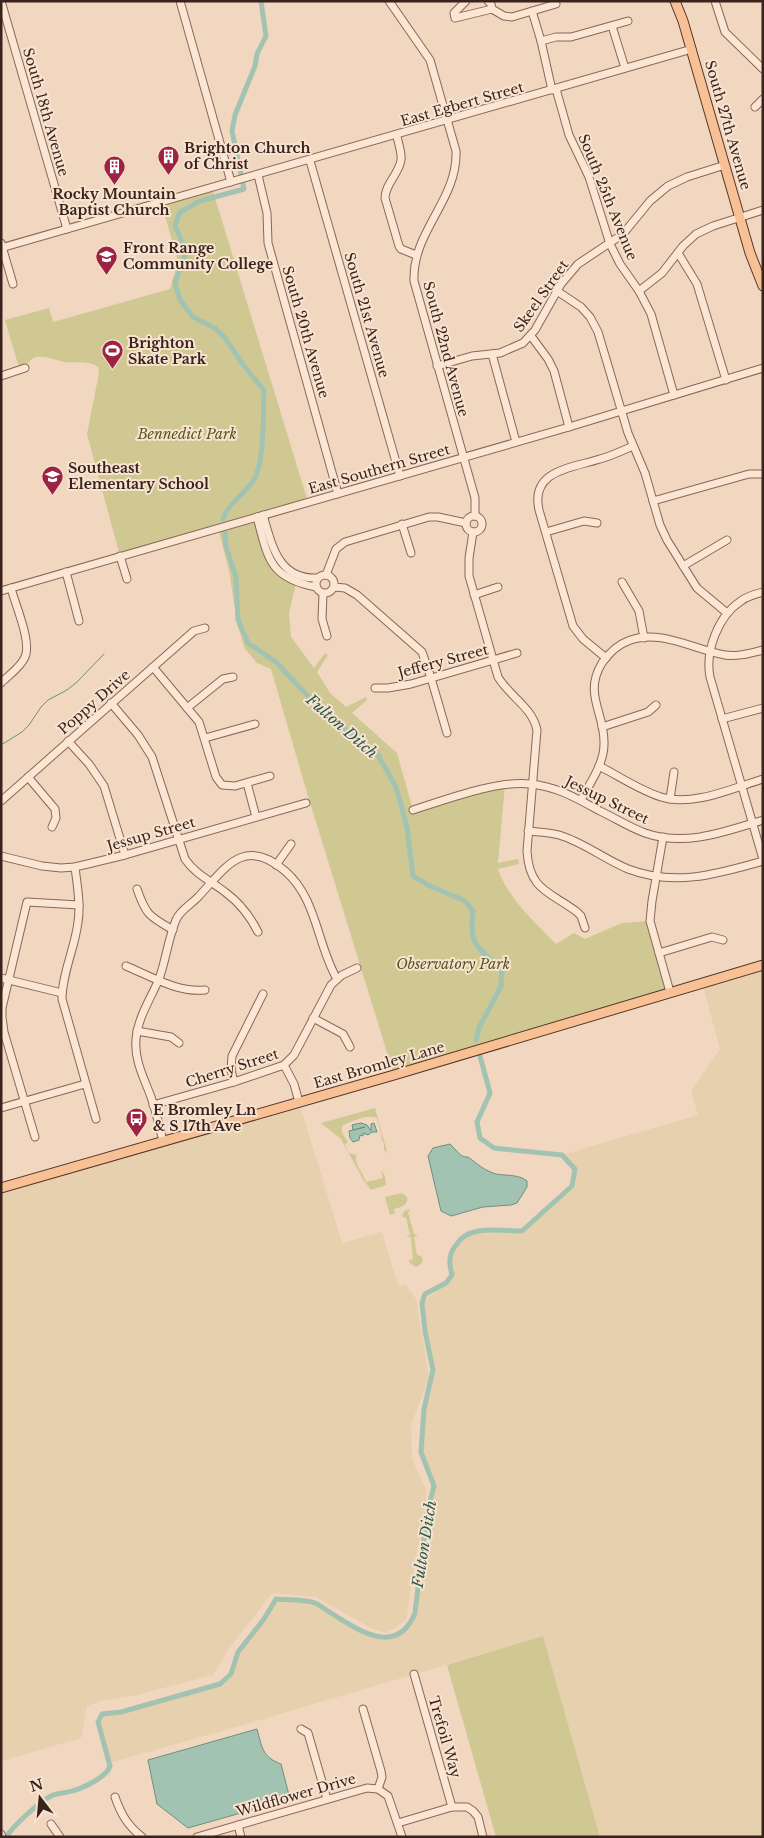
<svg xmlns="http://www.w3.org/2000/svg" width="764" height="1838" font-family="'Libre Baskerville',serif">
<rect width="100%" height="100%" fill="#f1d6c0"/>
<g fill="#e7d0ad">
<polygon points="763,965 763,1837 600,1837 543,1636 260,1720 109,1763 98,1722 99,1717 102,1714 121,1712 191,1693 219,1684 228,1679 231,1674 238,1652 264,1619 276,1599 314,1603 344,1622 373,1637 391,1637 403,1632 406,1628 415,1613 427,1513 434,1486 421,1452 424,1409 433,1370 425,1331 422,1303 446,1283 452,1275 450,1260 452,1252 460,1238 469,1233 480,1231 522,1231 572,1186 575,1169 562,1155 698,1115 691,1091 720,1049 702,983"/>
<polygon points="299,1102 342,1243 382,1232 398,1286 405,1284 416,1299 429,1377 411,1425 412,1459 427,1492 406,1620 386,1633 371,1628 316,1597 272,1593 228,1650 213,1675 136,1695 101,1701 87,1706 81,1738 1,1761 1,1188"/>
</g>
<g fill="#cfc893">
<path d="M212 188 308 502 257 517 272 563 296 583 289 613 291 637 314 668 325 653 328 655 317 672 330 693 346 707 366 697 367 700 352 713 397 753 413 810 505 784 498 863 518 859 519 864 498 869C508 899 534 921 556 944L574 933 585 939 622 923 650 921 670 992 394 1075 308 796 271 669 257 663 245 649 237 623 229 570 218 528 120 556 87 434 99 373 98 367C90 360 75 363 64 362 56 360 46 356 37 357 29 358 27 367 20 371L5 320 49 308 53 322 170 289 178 261 161 202Z"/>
<path d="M375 1108 388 1155V1156L387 1152 384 1150V1143L381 1138 382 1137 377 1118C366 1114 354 1121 343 1125 340 1131 344 1137 348 1141L345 1145 349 1153 356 1155C355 1166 363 1172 366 1182L383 1178 381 1170 385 1176 386 1185 371 1190 366 1183H365L341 1139 321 1123Z"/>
<path d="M402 1193 407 1197C409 1205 401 1207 394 1209L395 1213 390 1215 385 1197Z"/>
<polygon points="411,1209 408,1212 414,1234 418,1235 414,1237 417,1255 421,1256 423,1261 421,1264 416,1267 410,1263 409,1260 413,1259 411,1237 406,1237 410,1235 406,1218 402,1217 404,1211"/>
<polygon points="543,1636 600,1837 496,1837 447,1665"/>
</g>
<g fill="#a3c3b2" stroke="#6a917e">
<polygon points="361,1123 367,1125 371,1131 371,1124 374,1123 377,1132 372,1132 368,1135 363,1133 363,1136 360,1135 359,1140 353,1142 350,1138 349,1131 365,1127 353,1130 352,1125"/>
<path d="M450 1144C456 1149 460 1158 468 1157 476 1163 485 1171 496 1174 507 1176 518 1174 527 1181V1187L517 1203 511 1205 483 1207 451 1216 441 1211 428 1156 433 1148Z"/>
<path d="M257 1729C262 1747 262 1757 281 1764L290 1799 188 1828 157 1804 148 1760Z"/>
</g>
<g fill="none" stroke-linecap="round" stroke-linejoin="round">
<polyline stroke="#6a917e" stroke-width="1" points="1,745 22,732 29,725 41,707 48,700 67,690 77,682 104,654"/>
<g stroke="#a3c3b2" stroke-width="5">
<path d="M223 519C230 500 245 495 254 479 265 462 263 412 264 390L244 366 225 338 215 328 193 317 180 300 175 283 186 252 175 225 180 212 200 201 244 189 232 131 235 115 255 66 257 54 266 36 261 1"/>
<path d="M225 533 226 547 236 577 238 620 248 643 276 662 320 709 378 755 396 787 407 827 413 876 428 885 465 901 473 911C468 946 478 947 502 970L501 986 479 1028 476 1040"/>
<path d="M6 1837C14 1825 40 1801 53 1795 59 1793 66 1793 72 1791 83 1788 107 1777 110 1766L98 1722 102 1714 121 1712 220 1684 231 1674 238 1652 264 1619 276 1599C288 1600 304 1599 315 1603 320 1605 326 1610 331 1613 359 1631 397 1657 415 1613L427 1513 434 1486 421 1452 424 1409 433 1370 425 1331 422 1303 425 1294 446 1283 452 1275C451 1270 449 1264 450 1259 450 1254 453 1249 456 1245 468 1224 501 1231 522 1231L572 1186 575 1169 562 1155 494 1148 480 1138 477 1122 490 1093 480 1056"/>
</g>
<defs>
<g id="minor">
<polyline points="1,1 67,229"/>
<polyline points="180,1 231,182"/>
<path d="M389 1 430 60 456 151C458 200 412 231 414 281L475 498V516"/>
<polyline points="466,1 454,13 455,18 492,9 504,16 512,17 556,4"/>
<polyline points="488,1 491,4 492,9"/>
<polyline points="715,1 725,32 763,69"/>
<polyline points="532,11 541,41 552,90"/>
<polyline points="612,26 625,68"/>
<polyline points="541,41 556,37 571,37 628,21"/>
<polyline points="556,89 569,135 589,177 610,244 620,264 639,291 651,314 674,395"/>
<polyline points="755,107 763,99"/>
<path d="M397 136C398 143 402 152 401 160 399 174 385 184 385 198L399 246 401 249 416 255"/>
<polyline points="310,161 400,476"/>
<polyline points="258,175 267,213 268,243 338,494"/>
<polyline points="1,243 13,284"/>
<polyline points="1,248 692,49"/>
<polyline points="678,253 697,284 726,380"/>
<polyline points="557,291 581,307 590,317 598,332 628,433 645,473 660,525 667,540 697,588 727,613"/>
<polyline points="639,291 662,273 683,246 696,234 713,226 763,210"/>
<polyline points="531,336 548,359 554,371 569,427"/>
<polyline points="492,354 516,442"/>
<polyline points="437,366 472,356 500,353 523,343 535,330 561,284 578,264 623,234 650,201 668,186 687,177 725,165"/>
<polyline points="1,376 25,368"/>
<polyline points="653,501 749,474 763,474"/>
<path d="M263 515C272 545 278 580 318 578"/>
<circle cx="474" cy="524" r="8"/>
<path d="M257 517C268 558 269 578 316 587"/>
<polyline points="402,524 411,553"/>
<path d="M473 532 469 558V576L498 677C510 697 532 707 537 730L527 851C529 891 551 892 577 912L581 916 585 928"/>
<polyline points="546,532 584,521 597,523"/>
<polyline points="120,556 127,579"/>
<polyline points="683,566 727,540"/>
<polyline points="66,572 79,621"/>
<circle cx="325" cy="584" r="9"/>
<polyline points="326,575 336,549 345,542 429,517 438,517 466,523"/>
<polyline points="622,582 639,611 644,638"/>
<polyline points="334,587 345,588 357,595 422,652 431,678 447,733"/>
<polyline points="1,591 569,427 763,368"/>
<path d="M763 592C755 594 747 596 741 601 718 616 705 651 710 677L763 859"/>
<polyline points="323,594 322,619 327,636"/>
<polyline points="474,595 498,587"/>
<path d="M606 658 583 639 573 626 539 510C530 470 572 468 600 459 611 456 622 451 633 446"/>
<polyline points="153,667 199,722 216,777 222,785 235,786 270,776"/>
<path d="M1 683C9 675 21 667 25 657 32 642 15 604 11 588"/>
<polyline points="375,688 388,688 411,684 517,653"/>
<path d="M111 703 138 735 152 757 185 859C195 874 211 881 225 892 240 903 250 916 258 932"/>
<polyline points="187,708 223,679 233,677"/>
<polyline points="722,719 763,708"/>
<polyline points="602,727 648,712 656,705"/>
<polyline points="205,738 255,724"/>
<polyline points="68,741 89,764 104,786 125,855"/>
<path d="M599 766C619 776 639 790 661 797 692 807 733 788 763 779"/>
<polyline points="28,777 55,809 56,818 52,827"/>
<polyline points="247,783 256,817"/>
<polyline points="670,799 674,772"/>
<path d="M581 800C590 783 604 764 604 744 605 713 583 694 602 663 609 653 617 645 628 641 659 628 695 650 725 655 738 657 750 653 763 650"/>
<polyline points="1,801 194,631 205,628"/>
<path d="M413 810C445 800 497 780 530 784 556 786 578 799 600 811 615 818 629 827 645 833 685 847 724 832 763 820"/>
<path d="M528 831C538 832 549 832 559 835 583 842 604 859 628 869 675 887 717 874 763 861"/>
<polyline points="663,837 652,901 650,921 670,992"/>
<polyline points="1,856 42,866 61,868 75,867 125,855 306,803"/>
<polyline points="276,865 291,844"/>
<path d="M75 867C77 885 81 904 78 922 75 948 62 973 62 999L96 1119"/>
<path d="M137 889C146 915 149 916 173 930"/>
<polyline points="659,953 712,937 723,940"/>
<path d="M126 966C150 976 178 993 205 990"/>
<polyline points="1,978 62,993"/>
<polyline points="313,1018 343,1034 350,1047"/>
<polyline points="137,1031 171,1037 179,1043"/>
<polyline points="284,1065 294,1084 299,1102"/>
<polyline points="234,1082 231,1070 232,1056 263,994"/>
<polyline points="153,1105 234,1082 284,1065 294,1055 331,985 342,975 357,968"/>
<polyline points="1,1108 85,1084"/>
<polyline points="35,1137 4,1032 2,1017 2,1008 27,902 79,905"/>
<path d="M163 1141C159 1126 156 1111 151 1097 144 1078 134 1060 136 1039 138 1017 151 998 159 979 166 960 168 939 176 920 180 910 192 904 199 896 226 867 244 836 285 871 317 898 317 945 337 979"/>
<polyline points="414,1674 452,1807"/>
<polyline points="363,1709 381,1771 382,1777 378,1789"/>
<polyline points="301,1729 308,1733 327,1799"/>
<path d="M115 1797C121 1814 127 1825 142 1837"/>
<polyline points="398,1823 452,1807 467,1807 473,1811 478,1817 483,1837"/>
<polyline points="51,1824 60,1837"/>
<polyline points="238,1825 241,1837"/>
<polyline points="1,1834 2,1837"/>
<polyline points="197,1837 367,1788 378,1789 388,1796 402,1837"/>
</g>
<g id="major">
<polyline points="675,1 683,21 750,253 763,286"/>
<polyline points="1,1188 394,1075 763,965"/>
</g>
</defs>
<use href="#minor" stroke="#8b6657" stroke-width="9"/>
<use href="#major" stroke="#58362b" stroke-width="11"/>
<use href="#minor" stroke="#fbe6d4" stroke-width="7"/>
<use href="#major" stroke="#f7c195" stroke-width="9"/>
</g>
<defs>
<symbol id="building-pin" viewBox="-11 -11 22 30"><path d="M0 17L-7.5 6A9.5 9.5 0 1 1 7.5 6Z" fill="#9e2342" stroke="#f8e3d0"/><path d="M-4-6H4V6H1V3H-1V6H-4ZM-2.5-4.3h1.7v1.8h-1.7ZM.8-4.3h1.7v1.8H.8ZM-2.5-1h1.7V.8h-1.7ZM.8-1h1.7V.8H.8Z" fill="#fff"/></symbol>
<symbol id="university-pin" viewBox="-11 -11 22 30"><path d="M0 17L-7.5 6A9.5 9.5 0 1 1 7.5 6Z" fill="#9e2342" stroke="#f8e3d0"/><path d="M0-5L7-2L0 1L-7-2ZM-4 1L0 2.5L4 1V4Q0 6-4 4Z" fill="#fff"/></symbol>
<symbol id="stadium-pin" viewBox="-11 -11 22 30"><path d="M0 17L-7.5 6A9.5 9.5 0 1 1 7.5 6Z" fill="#9e2342" stroke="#f8e3d0"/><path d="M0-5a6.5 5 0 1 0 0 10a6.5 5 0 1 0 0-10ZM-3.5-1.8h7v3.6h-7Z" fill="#fff"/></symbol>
<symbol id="school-pin" viewBox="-11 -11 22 30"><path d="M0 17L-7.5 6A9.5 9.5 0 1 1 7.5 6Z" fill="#9e2342" stroke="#f8e3d0"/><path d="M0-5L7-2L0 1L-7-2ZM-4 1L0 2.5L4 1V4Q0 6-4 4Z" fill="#fff"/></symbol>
<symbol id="bus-pin" viewBox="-11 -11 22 30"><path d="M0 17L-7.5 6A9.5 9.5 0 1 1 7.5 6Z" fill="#9e2342" stroke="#f8e3d0"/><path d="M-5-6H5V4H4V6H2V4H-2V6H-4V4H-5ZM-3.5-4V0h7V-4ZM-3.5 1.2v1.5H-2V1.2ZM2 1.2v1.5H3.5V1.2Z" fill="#fff"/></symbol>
</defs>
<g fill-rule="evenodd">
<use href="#building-pin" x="156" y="144" width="25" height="34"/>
<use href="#building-pin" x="102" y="154" width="25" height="34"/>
<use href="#university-pin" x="94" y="244" width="25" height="34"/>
<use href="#stadium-pin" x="100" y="338" width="25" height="34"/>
<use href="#school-pin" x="40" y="464" width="25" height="34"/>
<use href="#bus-pin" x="124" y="1106" width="25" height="34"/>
</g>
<g text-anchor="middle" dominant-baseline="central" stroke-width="4" stroke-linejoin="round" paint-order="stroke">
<g font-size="14" fill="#3a231c" stroke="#f8e3d0">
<text transform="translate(462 104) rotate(-16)">East Egbert Street</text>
<text transform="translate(46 112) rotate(74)">South 18th Avenue</text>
<text transform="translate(728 125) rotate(74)">South 27th Avenue</text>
<text transform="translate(608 197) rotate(68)">South 25th Avenue</text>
<text transform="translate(541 296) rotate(-55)">Skeel Street</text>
<text transform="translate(367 315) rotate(74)">South 21st Avenue</text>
<text transform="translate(306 332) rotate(74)">South 20th Avenue</text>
<text transform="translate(446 349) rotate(75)">South 22nd Avenue</text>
<text transform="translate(379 469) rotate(-16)">East Southern Street</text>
<text transform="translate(443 661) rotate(-15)">Jeffery Street</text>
<text transform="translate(94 702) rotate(-41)">Poppy Drive</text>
<text transform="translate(607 800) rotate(26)">Jessup Street</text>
<text transform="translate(151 834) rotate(-16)">Jessup Street</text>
<text transform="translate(379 1065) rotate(-16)">East Bromley Lane</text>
<text transform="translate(232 1068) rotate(-18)">Cherry Street</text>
<text transform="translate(445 1737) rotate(74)">Trefoil Way</text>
<text transform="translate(296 1795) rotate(-16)">Wildflower Drive</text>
</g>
<g font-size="14" font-weight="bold" fill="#3a231c" stroke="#f8e3d0" text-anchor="start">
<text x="184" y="148">Brighton Church<tspan x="184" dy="16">of Christ</tspan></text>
<text x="114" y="194" text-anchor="middle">Rocky Mountain<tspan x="114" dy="16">Baptist Church</tspan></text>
<text x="123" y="248">Front Range<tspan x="123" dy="16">Community College</tspan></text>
<text x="128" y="343">Brighton<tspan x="128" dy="16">Skate Park</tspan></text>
<text x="68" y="468">Southeast<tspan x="68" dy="16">Elementary School</tspan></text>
<text x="153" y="1110">E Bromley Ln<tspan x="153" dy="16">&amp; S 17th Ave</tspan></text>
</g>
<g font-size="14" font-style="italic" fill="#575721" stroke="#f8e3d0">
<text x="187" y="434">Bennedict Park</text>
<text x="453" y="964">Observatory Park</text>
</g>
<g font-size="15" font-style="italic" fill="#2a5a4c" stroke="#f8e3d0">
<text transform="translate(342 726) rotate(41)">Fulton Ditch</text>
<text transform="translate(424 1544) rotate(-81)">Fulton Ditch</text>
</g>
</g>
<rect width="764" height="1838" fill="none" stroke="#3a231c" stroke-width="5"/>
<g transform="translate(40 1798) rotate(344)" stroke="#f8e3d0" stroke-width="4" paint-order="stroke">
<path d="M0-4L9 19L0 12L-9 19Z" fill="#3a231c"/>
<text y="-8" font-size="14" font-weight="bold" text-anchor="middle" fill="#3a231c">N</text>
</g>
</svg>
